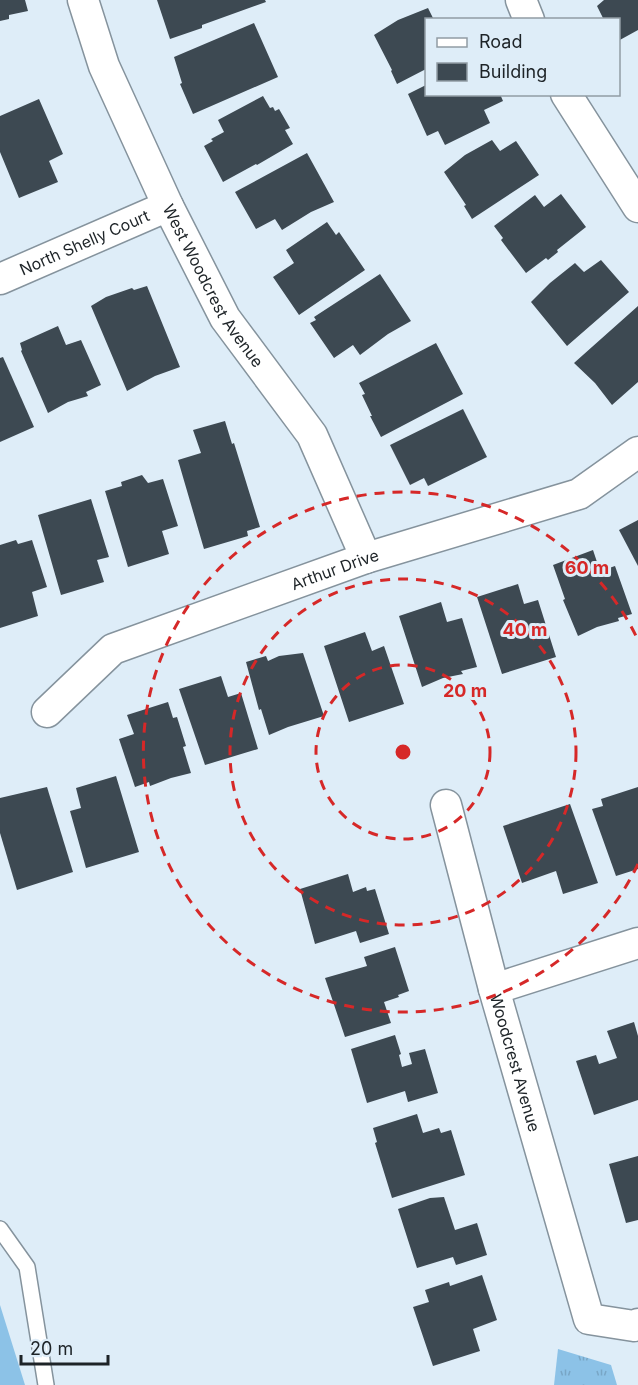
<svg xmlns="http://www.w3.org/2000/svg" width="638" height="1385" font-family="Inter,sans-serif">
<defs>
<pattern id="park-tufts" width="24" height="20" patternUnits="userSpaceOnUse" patternTransform="scale(1.5)"><rect width="24" height="20" fill="#8cc2e7"/><path d="M3 7l-1-3M5 7V3M7 7l1-3M15 17l-1-3M17 17v-4M19 17l1-3" fill="none" stroke="#78a6c6"/></pattern>
</defs>
<rect width="100%" height="100%" fill="#deedf8"/>
<polygon fill="#8cc2e7" points="0,1305 25,1385 0,1385"/>
<polygon fill="url(#park-tufts)" points="558,1349 611,1365 617,1385 554,1385"/>
<g fill="#3d4952">
<polygon points="0,0 25,0 28,11 9,15 9,19 0,21"/>
<polygon points="157,0 265,0 266,2 202,25 202,28 170,39"/>
<polygon points="604,0 638,0 638,30 618,41 618,20 604,20 597,6"/>
<polygon points="428,8 434,20 426,20 426,69 397,84 391,71 392,70 374,35 398,20"/>
<polygon points="254,23 278,77 193,114 180,84 182,83 174,57"/>
<polygon points="426,85 426,94 500,94 503,101 484,110 490,123 445,145 438,131 427,136 408,94"/>
<polygon points="263,96 270,108 273,107 275,111 279,109 290,128 285,130 293,144 257,165 256,164 223,182 204,146 213,141 211,139 224,132 218,120"/>
<polygon points="39,99 63,154 49,161 58,182 19,198 0,152 0,116"/>
<polygon points="492,140 500,151 516,141 539,175 472,219 464,206 466,205 444,172 465,155"/>
<polygon points="307,153 334,202 311,212 282,230 275,219 256,229 235,192"/>
<polygon points="561,194 586,227 557,250 558,252 548,260 546,258 526,273 501,240 503,238 494,226 535,195 544,207"/>
<polygon points="327,222 336,235 339,232 365,270 299,315 273,277 294,263 286,250"/>
<polygon points="601,260 629,292 567,346 531,302 550,283 575,263 584,272"/>
<polygon points="380,274 411,321 388,334 360,355 353,345 334,358 310,323 316,320 314,317"/>
<polygon points="147,286 180,367 155,376 127,391 91,306 106,297 132,288 134,290"/>
<polygon points="638,306 638,382 612,405 595,383 574,363"/>
<polygon points="58,326 66,345 81,340 101,385 86,392 88,396 68,402 48,413 21,351 22,350 20,343"/>
<polygon points="436,343 463,394 381,437 370,416 372,416 362,395 365,394 359,383"/>
<polygon points="3,357 34,427 0,442 0,358"/>
<polygon points="463,409 487,457 428,486 424,478 410,485 390,445"/>
<polygon points="225,421 232,444 234,443 260,527 247,531 248,536 204,549 178,460 201,453 193,430"/>
<polygon points="142,475 148,483 163,479 178,526 162,531 169,554 128,567 105,491 122,486 121,482"/>
<polygon points="91,499 109,557 97,560 104,582 61,595 38,515"/>
<polygon points="638,520 638,566 619,530"/>
<polygon points="16,540 18,544 32,540 47,587 32,592 38,616 0,628 0,545"/>
<polygon points="593,550 600,571 615,566 632,614 618,618 619,621 597,627 578,636 563,600 565,599 553,565"/>
<polygon points="518,584 524,604 538,600 556,657 502,674 477,597"/>
<polygon points="441,602 447,622 462,618 477,667 461,671 463,674 443,678 422,687 399,616"/>
<polygon points="365,632 372,651 384,646 404,704 349,722 324,646"/>
<polygon points="303,653 324,716 288,727 269,735 261,709 259,710 246,662 266,656 268,661 279,656"/>
<polygon points="221,676 228,697 241,693 258,749 205,765 179,689"/>
<polygon points="168,702 173,718 177,717 186,746 183,747 191,773 171,778 150,786 149,782 135,787 119,739 134,734 127,715"/>
<polygon points="116,776 139,852 86,868 70,811 81,808 76,788"/>
<polygon points="47,787 73,872 17,890 0,833 0,798"/>
<polygon points="638,787 638,869 616,876 592,809 603,806 601,799"/>
<polygon points="570,804 598,883 563,894 556,871 522,883 503,826"/>
<polygon points="348,874 353,892 366,887 367,891 375,889 389,934 360,943 356,931 315,944 300,889"/>
<polygon points="395,947 409,991 398,995 399,997 384,1002 391,1023 345,1037 325,978 367,966 364,957"/>
<polygon points="634,1022 638,1036 638,1100 594,1115 576,1061 596,1055 599,1064 617,1058 607,1031"/>
<polygon points="395,1035 401,1054 399,1055 402,1067 412,1064 409,1053 425,1049 438,1093 408,1102 405,1091 367,1103 351,1049"/>
<polygon points="417,1114 423,1133 439,1128 441,1133 451,1130 465,1175 392,1198 375,1143 377,1142 373,1128"/>
<polygon points="638,1156 638,1220 626,1223 609,1164"/>
<polygon points="444,1197 455,1230 477,1223 487,1255 456,1265 453,1257 417,1268 398,1209 430,1198"/>
<polygon points="482,1275 497,1320 473,1329 480,1351 433,1366 413,1307 429,1302 425,1290 449,1282 450,1286"/>
</g>
<g fill="none" stroke-linecap="round" stroke-linejoin="round">
<defs>
<polyline id="service" points="0,1229 27,1267 46,1385"/>
<g id="minor">
<path id="s1" d="M83 0 104 66 168 206 225 318 312 435 366 558"/>
<polyline points="521,0 529,20"/>
<polyline points="566,94 638,207"/>
<path id="s2" d="M0 279 168 206"/>
<path id="s3" d="M47 712 113 649 366 558 579 494 638 452"/>
<path id="s4" d="M446 805 494 989 589 1319 634 1326 638 1324"/>
<polyline points="494,989 638,943"/>
</g>
</defs>
<use href="#service" stroke="#85939d" stroke-width="18"/>
<use href="#minor" stroke="#85939d" stroke-width="33"/>
<use href="#service" stroke="#fff" stroke-width="15"/>
<use href="#minor" stroke="#fff" stroke-width="30"/>
</g>
<g fill="none" stroke="#d62828" stroke-width="3" stroke-dasharray="10 8">
<circle cx="403" cy="752" r="87"/>
<circle cx="403" cy="752" r="173"/>
<path d="M638 864A260 260 0 1 1 638 640"/>
</g>
<g text-anchor="middle" dominant-baseline="central" stroke-width="6" stroke-linejoin="round" paint-order="stroke">
<g font-size="16" fill="#1d2327" stroke="#deedf8">
<text stroke="none"><textPath href="#s2" startOffset="92">North Shelly Court</textPath></text>
<text stroke="none"><textPath href="#s1" startOffset="315">West Woodcrest Avenue</textPath></text>
<text stroke="none"><textPath href="#s3" startOffset="327">Arthur Drive</textPath></text>
<text stroke="none"><textPath href="#s4" startOffset="267">Woodcrest Avenue</textPath></text>
</g>
</g>
<circle cx="403" cy="752" r="9" fill="#d62828" stroke="#deedf8" stroke-width="3"/>
<g font-size="18" text-anchor="middle" font-weight="bold" fill="#d62828" stroke="#deedf8" stroke-width="6" stroke-linejoin="round" paint-order="stroke">
<text x="587" y="574">60 m</text>
<text x="525" y="636">40 m</text>
<text x="465" y="697">20 m</text>
</g>
<rect x="425" y="18" width="195" height="78" fill="#deedf8" stroke="#919ca4" stroke-width="1.5"/>
<rect x="437" y="38" width="30" height="9" fill="#ffffff" stroke="#919ca4" stroke-width="1.5"/>
<text x="479" y="48" font-size="18" fill="#1d2327">Road</text>
<rect x="437" y="63" width="30" height="18" fill="#3d4952" stroke="#919ca4" stroke-width="1.5"/>
<text x="479" y="78" font-size="18" fill="#1d2327">Building</text>
<path d="M21 1355v9h87v-9" fill="none" stroke="#1d2327" stroke-width="3"/>
<text x="30" y="1355" font-size="18" fill="#1d2327" stroke="#deedf8" stroke-width="4.5" paint-order="stroke">20 m</text>
</svg>
